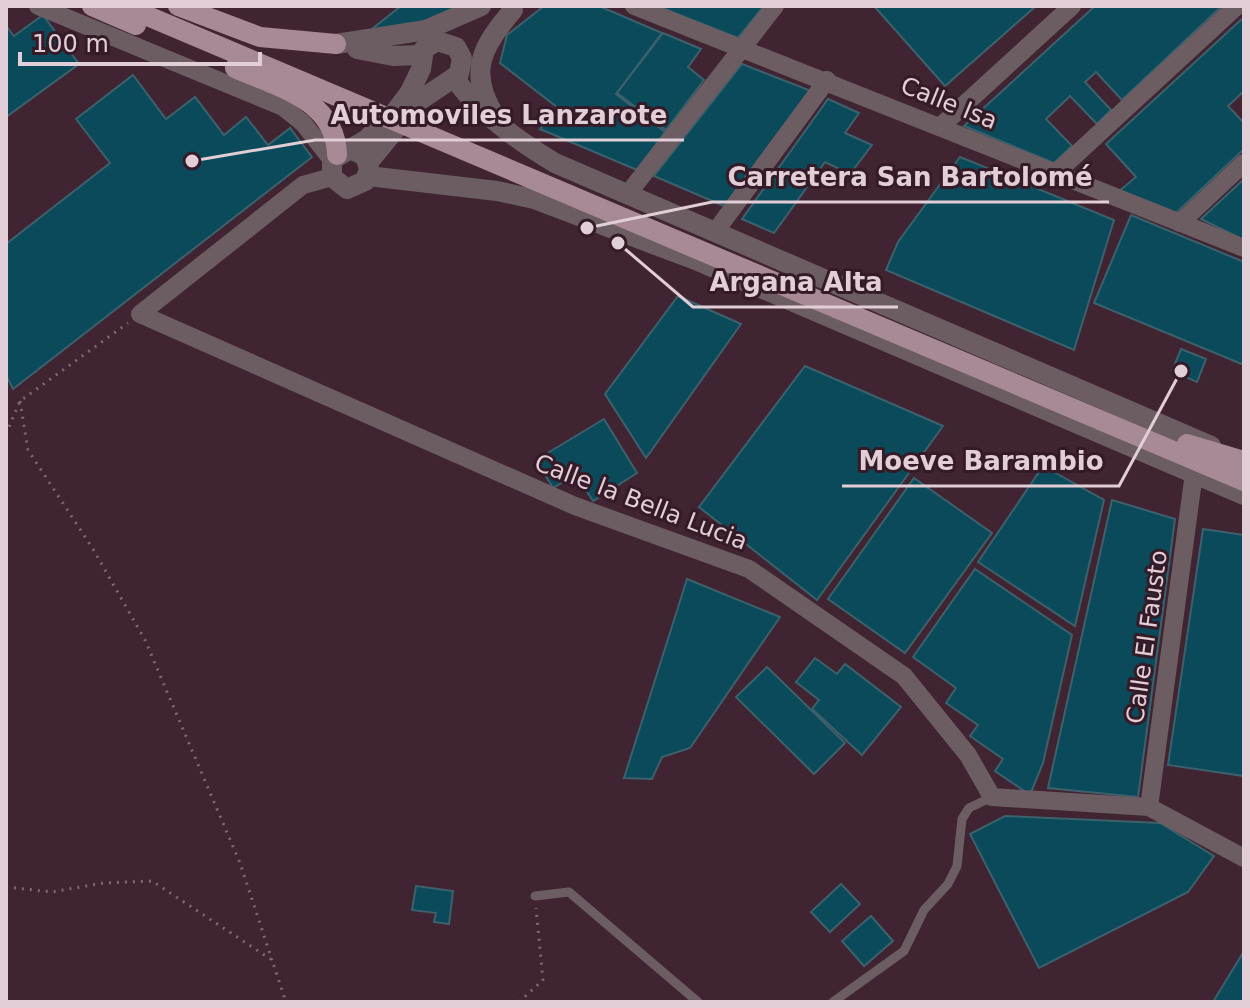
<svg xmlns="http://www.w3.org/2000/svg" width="1250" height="1008" font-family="'DejaVu Sans',sans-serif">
<rect width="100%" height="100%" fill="#402431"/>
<g fill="#0a4a5a" stroke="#3c616d" stroke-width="2">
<polygon points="401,6 468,6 378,37 372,29"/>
<polygon points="544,6 599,6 662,33 616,94 665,132 637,170 540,129 558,108 500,63 507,35"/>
<polygon points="657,6 764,6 738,38"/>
<polygon points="874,6 1036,6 945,86"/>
<polygon points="1095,6 1222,6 1122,100 1096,72 1085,82 1111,110 1097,124 1070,96 1046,119 1072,146 1054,163 964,126"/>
<polygon points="43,15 79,64 6,117 6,26 14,36"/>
<polygon points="1244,17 1244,91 1228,106 1244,123 1244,149 1176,213 1117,193 1136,177 1106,144"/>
<polygon points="663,33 701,49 688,67 704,80 666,130 617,93"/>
<polygon points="742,64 811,91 724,206 654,176"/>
<polygon points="133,75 166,119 195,97 224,135 246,117 268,145 290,128 312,157 13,389 6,375 6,244 110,163 76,119"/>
<polygon points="828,99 859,113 845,133 872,145 850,174 825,162 774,233 742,219"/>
<polygon points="960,157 1114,220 1074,350 886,270 898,242"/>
<polygon points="1244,179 1244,240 1201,219"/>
<polygon points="1131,215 1244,262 1244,365 1094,303"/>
<polygon points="678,296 741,324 646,458 605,394"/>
<polygon points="1181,349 1206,359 1197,382 1172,371"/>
<polygon points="805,366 943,426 817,600 699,507"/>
<polygon points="604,419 637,473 593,501 576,474 553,488 536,460"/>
<polygon points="1043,466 1104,500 1075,626 978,562"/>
<polygon points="914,478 992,533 905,653 828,599"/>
<polygon points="1112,500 1175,519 1138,797 1048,788"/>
<polygon points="1203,529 1244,535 1244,776 1168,765"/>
<polygon points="975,569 1072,635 1043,763 1030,795 995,771 1003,759 970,736 978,725 946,703 956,688 913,657"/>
<polygon points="687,579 780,617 690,748 662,757 652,779 624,778"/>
<polygon points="815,658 837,674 845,664 901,707 862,755 812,709 819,700 796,682"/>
<polygon points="767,667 845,743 814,774 736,697"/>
<polygon points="1005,816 1160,823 1214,856 1188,892 1039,968 970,834"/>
<polygon points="841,884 860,904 830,932 811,912"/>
<polygon points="416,886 453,891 449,924 434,922 436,913 412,910"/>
<polygon points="871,916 893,941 864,966 842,941"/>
<polygon points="1244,951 1244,1002 1213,1002"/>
</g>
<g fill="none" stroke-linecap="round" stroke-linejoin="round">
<g stroke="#816873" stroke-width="3" stroke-dasharray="2 6" stroke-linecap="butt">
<polyline points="20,401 28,450 93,549 145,640 240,863 272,960"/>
<polyline points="6,434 20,401 128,323"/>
<polyline points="6,887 52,892 103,883 152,881 272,960 286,1002"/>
<polyline points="519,1002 543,980 536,908"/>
</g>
<g stroke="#6b5d62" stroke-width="9">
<polyline points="535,896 569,892 698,1002"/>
<polyline points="833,1002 904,951 924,910 948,884 957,866 962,819 969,808 992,797"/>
</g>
<g stroke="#6b5d62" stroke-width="18">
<polyline points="38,6 283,107 303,123 332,160"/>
<polyline points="634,6 1244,248"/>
<polyline points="941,126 1072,6"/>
<polyline points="1056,173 1237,6"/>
<polyline points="332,177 303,185 140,314 575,506 749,569 904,676 968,755 992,797 1149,807 1244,858"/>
<polyline points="627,195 775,6"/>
<polyline points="1180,223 1244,163"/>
<polyline points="715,232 827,80"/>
<polyline points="1149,807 1194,473"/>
</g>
<g stroke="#6b5d62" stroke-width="20">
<polyline points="336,44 426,30 481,6"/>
<polyline points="357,49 393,56 421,55"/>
<path d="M455 79C480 114 518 141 555 163L1211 446"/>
<path d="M495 116C467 72 482 46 513 10"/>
<polyline points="352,150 365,156 369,169 365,181 347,189 332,177 332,160 367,139 395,112 410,92 421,69 424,49 437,41 456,47 462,58 459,74 419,101 368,163"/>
<polyline points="368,176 497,191 534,199 698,261 1244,495"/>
</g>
<g stroke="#a78a96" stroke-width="20">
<polyline points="92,6 136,25"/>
<polyline points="124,6 1244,481"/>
<polyline points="178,6 260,37 336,44"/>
<path d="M235 68C278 87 336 100 337 155"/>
<polyline points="1187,444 1244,461"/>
</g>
</g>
<g text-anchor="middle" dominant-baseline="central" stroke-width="6" stroke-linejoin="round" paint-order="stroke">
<g font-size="24" fill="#e1ced6" stroke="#351a27">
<text transform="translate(949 103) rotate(22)">Calle Isa</text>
<text transform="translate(641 502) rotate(21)">Calle la Bella Lucia</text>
<text transform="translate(1147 637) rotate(-82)">Calle El Fausto</text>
</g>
</g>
<path fill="none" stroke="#e1ced6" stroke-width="3" d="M192 161L315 140H684M587 228L712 202H1109M618 243L693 307H898M1181 371L1119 486H842"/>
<g fill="#e1ced6" stroke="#351a27" stroke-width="3">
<circle cx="192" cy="161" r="8"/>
<circle cx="587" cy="228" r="8"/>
<circle cx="618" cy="243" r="8"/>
<circle cx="1181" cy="371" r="8"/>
</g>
<g font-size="26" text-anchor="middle" font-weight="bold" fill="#e1ced6" stroke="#351a27" stroke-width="6" stroke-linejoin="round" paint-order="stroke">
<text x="499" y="124">Automoviles Lanzarote</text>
<text x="910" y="186">Carretera San Bartolomé</text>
<text x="796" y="291">Argana Alta</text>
<text x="981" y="470">Moeve Barambio</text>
</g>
<rect width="1250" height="1008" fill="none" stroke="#e1ced6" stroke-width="16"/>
<path d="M20 52v12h240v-12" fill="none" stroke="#e1ced6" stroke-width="4"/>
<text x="32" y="52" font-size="24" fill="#e1ced6" stroke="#351a27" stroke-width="6" paint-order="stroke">100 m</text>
</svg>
